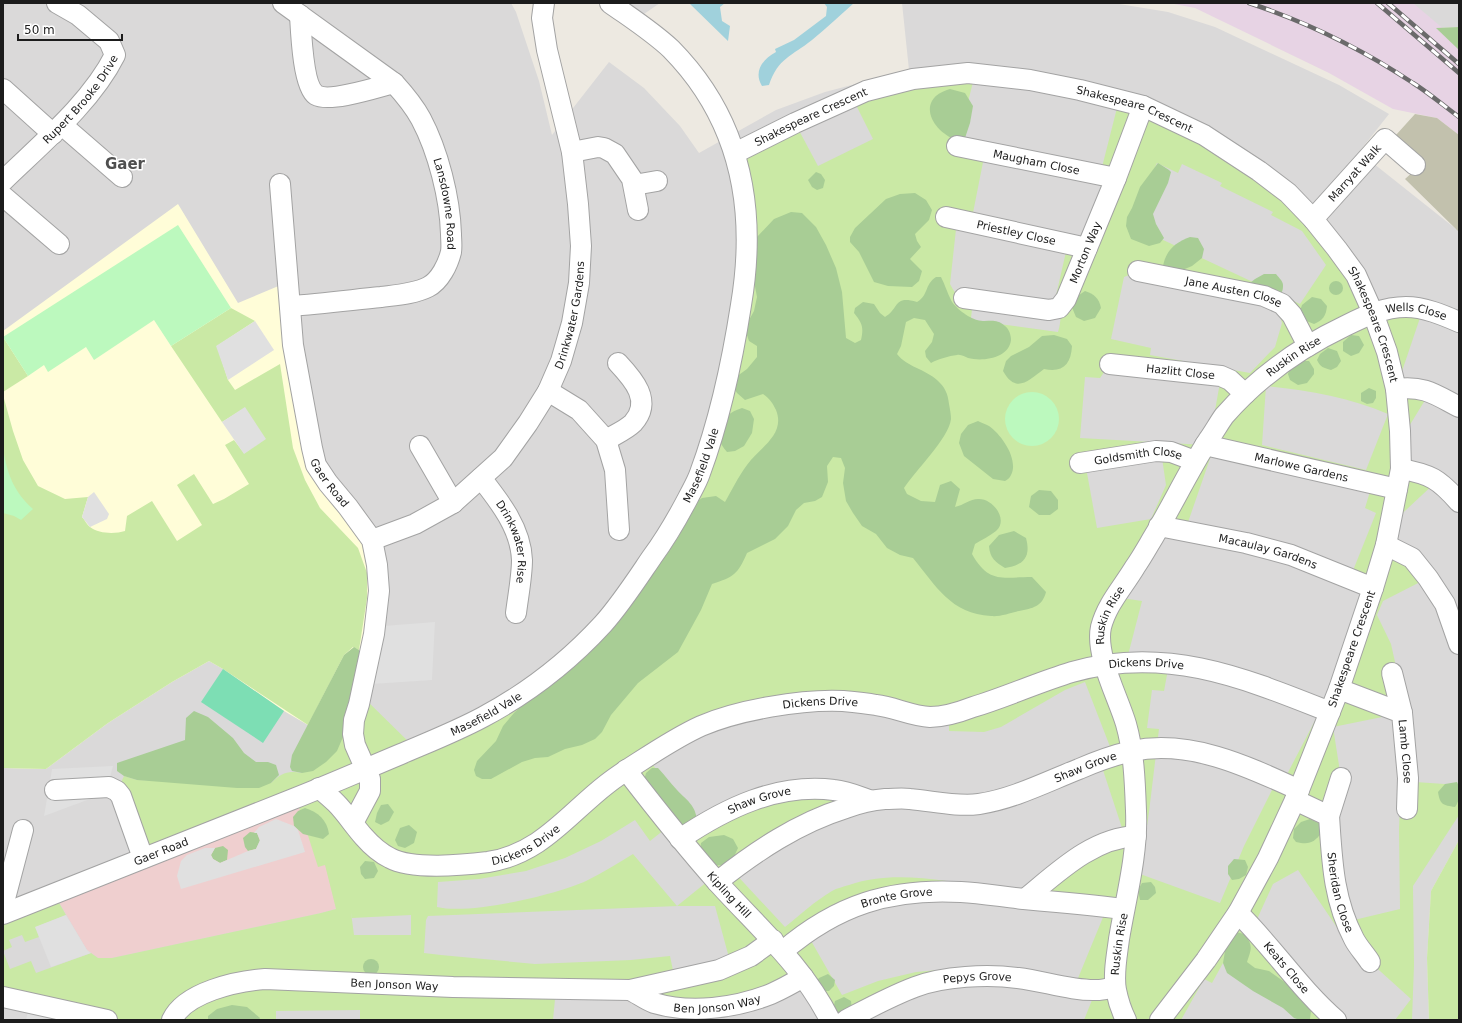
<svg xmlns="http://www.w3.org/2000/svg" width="1462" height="1023" font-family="'DejaVu Sans',sans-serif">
<rect width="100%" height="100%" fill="#ede9e1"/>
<g fill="#dad9d9">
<polygon points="3,3 511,3 516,12 539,81 552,135 609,62 644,88 680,126 699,153 776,110 825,92 909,70 902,3 1113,3 1168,12 1215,27 1339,85 1389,114 1359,152 1456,229 1459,227 1459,840 1431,891 1427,958 1429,1020 3,1020"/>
<polygon points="622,3 660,3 641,16"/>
<polygon points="1408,3 1459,3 1459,27 1436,28"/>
</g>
<polygon fill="#efcfcf" points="319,788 336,909 321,913 112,958 98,958 87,950 54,894"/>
<polygon fill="#e7d3e4" points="1169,3 1413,3 1459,42 1459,135 1437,118 1393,109 1329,73 1195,8"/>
<polygon fill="#fffdd8" points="178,204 238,303 288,282 312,448 372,540 374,634 313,728 284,711 223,669 209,661 172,682 108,723 46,769 3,768 3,331"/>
<polygon fill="#c2c1ad" points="1415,114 1437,118 1459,135 1459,232 1405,179 1424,162 1396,135"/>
<g fill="#cae9a5" fill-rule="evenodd">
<path d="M975 74 957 146 985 152 971 223 957 220 950 284C956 296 960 297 973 300L971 318 977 321 1058 332C1062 318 1061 312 1055 300L1068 243 1088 247 1116 179 1100 175 1119 100 1143 106 1288 193 1373 312 1423 309 1396 389 1430 392 1400 441 1401 468 1437 481 1391 524 1386 544 1428 578 1383 601 1377 615 1391 644 1397 671 1402 713 1333 727 1341 778 1338 812 1345 885 1354 920 1400 909 1399 829 1401 781 1459 785V815L1413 886 1414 965 1412 1020H1395L1411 999 1370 962 1355 940 1338 929 1298 870 1273 884 1253 928 1321 1020H1313L1304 1016 1223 963 1212 983 1204 979 1181 1020H1084L1096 990 1074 988 1106 910 1025 899 1125 837 1100 761 1114 757 1085 682 1065 690 1001 727 984 732 949 731V714L880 705 743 713 647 757 699 827 748 802 855 795 732 870 785 927C800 915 815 901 832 891 837 888 843 887 849 885 882 874 913 877 947 881L946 891H915L806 932 842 995 878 981 916 972 982 966 983 976 830 1020 803 977 748 1002H653L556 989 553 1020 360 1019V1010L276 1011V1020H107L3 997V914L54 894 66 915 36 927 39 937 25 942 22 935 9 940 12 947 3 951 10 969 31 961 36 973 91 953 98 958H112L321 913 336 909 325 865 318 867 296 798 143 858 117 791 124 776 137 780 271 783C281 773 288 770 302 773L344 725 361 695 415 748 484 717 604 623 699 477 745 285 735 153 795 123 818 166 873 139 852 97ZM1157 163 1178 173 1182 164 1222 183 1220 186 1273 212 1271 215 1302 231 1326 265 1300 304 1129 224ZM1132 274 1275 301 1282 323 1275 347 1250 373 1150 355 1151 348 1111 339 1124 277ZM1110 364 1221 377 1210 438 1205 445 1080 438 1085 377 1100 378ZM1266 386C1308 390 1349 397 1388 414L1366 470 1262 445ZM1214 447 1372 485 1365 508 1376 513 1350 578 1373 588 1321 709 1283 782 1277 780 1244 846 1220 903 1140 874 1149 812 1159 729 1147 728 1152 690 1164 691 1169 664 1126 663 1142 601 1115 597 1159 526 1185 531ZM1161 451 1166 485 1151 519 1097 528 1085 462ZM635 820 650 841 669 826 713 877 677 906 633 854C618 863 602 873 586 881 555 895 470 915 437 907L438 882 479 879 526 871 565 858 601 841ZM678 906H715L731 965 675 980 670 956 631 960 535 964 441 955 424 953 426 920 428 916ZM351 912 352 918 411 915V935H354Z"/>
<path d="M231 308 255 321 217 346 228 380 235 390 280 364 293 448 305 480 320 508 358 548 367 573V598L359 650 353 647 344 655 308 725 223 669 209 661 172 682 108 723 46 769 3 768V395L13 431 23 460 38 486 65 499 88 497 82 517C85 520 87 525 90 527 99 534 115 534 125 531L127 516 152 501 177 541 202 525 177 485 194 474 213 504 224 499 249 484 225 445 234 440 244 453 245 408 222 422 171 346Z"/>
<polygon points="3,337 28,376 3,392"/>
<polygon points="1459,840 1459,1020 1429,1020 1427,958 1431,891"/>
</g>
<g fill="#a8cd95">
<polygon points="1459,27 1459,50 1436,28"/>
<path d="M950 89 965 93 973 106 970 123 965 138 959 141C932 133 914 99 950 89Z"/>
<polygon points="1158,163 1169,170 1171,172 1168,183 1153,214 1156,224 1164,238 1160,243 1149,246 1131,239 1126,226 1127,217 1132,208 1140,187"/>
<polygon points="816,172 821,174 825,180 823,188 817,190 812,187 808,180"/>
<polygon points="915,193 926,200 932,210 929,220 915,234 917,241 921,247 910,259 922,271 919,281 912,287 888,286 874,282 859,252 850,242 850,237 855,228 886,199 900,194"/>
<path d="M791 212 802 213 816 227 826 245 836 268 842 292 846 338 855 343 861 340C864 327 862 323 854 313L855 308 863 302 874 304 880 313 885 317C900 308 893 295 917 302 929 295 924 285 936 277H941C945 285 947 292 951 300 954 307 969 318 977 320 988 323 995 317 1005 326 1009 329 1011 335 1011 340 1009 358 983 362 968 358 965 357 961 354 957 355 949 356 938 359 931 363L926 357 925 351 932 342 934 334 925 320 914 318 906 322 901 346 897 354C907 367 925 369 937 380 945 387 948 394 949 404 950 409 951 415 951 419 949 438 915 471 904 488L907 494 921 501 935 502 940 485 951 481 960 489 955 507C964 505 970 499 978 499 993 498 1009 520 996 531 990 536 981 540 975 544L972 554C989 584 1002 577 1032 577L1046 592C1042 607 1033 608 1019 611 1010 613 1000 617 991 616 951 614 936 586 913 558L900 555 887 548 876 534 862 526 853 513 846 501 843 483 845 468 841 458 833 457 827 466 828 482 822 497 815 501 804 503 796 510 788 526 775 539 747 553C738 574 734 577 712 584L701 610 678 652 638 683 611 715 602 732 595 739 582 745 565 749 548 757 535 758 522 762 491 779H482L476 776 474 770 477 761 496 741 503 726 514 713 565 665 630 599 655 570 679 536 691 506 702 498 716 496 725 502C732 490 738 477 747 465 759 448 786 435 776 410 772 402 770 399 763 394L745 400 737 393 733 387 736 377 747 369 757 357V346L749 341 746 332 748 322 754 311 757 297 751 266 757 237 774 219Z"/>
<path d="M1190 237 1198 238 1204 249 1202 258 1192 266 1180 271 1163 266C1166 250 1176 242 1190 237Z"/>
<path d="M1264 274H1276C1279 278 1283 281 1283 285 1284 295 1272 309 1261 306 1258 305 1255 303 1252 302L1250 283 1255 279Z"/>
<circle cx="1336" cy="288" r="7"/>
<path d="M1085 291C1094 294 1099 298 1101 308L1095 318 1084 321 1076 317 1071 305 1076 297Z"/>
<path d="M1312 297 1321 299 1327 306C1326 316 1323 320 1314 324L1304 320 1299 314 1302 305Z"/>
<path d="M1054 335 1067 339 1072 346C1071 365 1062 373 1044 369 1028 381 1016 394 1003 371L1006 361 1011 356 1029 347 1042 336Z"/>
<polygon points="1351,335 1359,336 1364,345 1359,353 1351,356 1343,351 1343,342"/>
<path d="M1328 348 1337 351 1341 361 1337 367 1331 370C1324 368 1320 367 1317 360L1320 354Z"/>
<polygon points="1299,361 1309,361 1314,369 1314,374 1307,383 1298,385 1290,380 1288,374 1291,365"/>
<polygon points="1369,388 1376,391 1376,398 1373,403 1367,404 1361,401 1361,393"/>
<path d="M742 408 750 411 754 419 752 433 744 446 735 451 727 452C710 433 720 415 742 408Z"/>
<path d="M978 421C981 423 986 424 989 426 1002 435 1019 460 1011 475 1010 478 1007 480 1005 481L993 479 964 456 959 443 961 434 968 425Z"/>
<polygon points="1039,490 1051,491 1058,500 1058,509 1050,515 1039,515 1029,507 1031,496"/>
<path d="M1014 531 1026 538C1031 557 1024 565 1005 568 995 562 990 558 989 546L999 535Z"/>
<polygon points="354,647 359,650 362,659 344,725 343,737 337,751 326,762 313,771 302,773 292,771 290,767 292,755 344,655"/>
<polygon points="194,711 208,717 233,738 244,753 256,762 268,762 276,765 279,775 271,783 259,788 237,788 137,780 124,776 117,771 117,763 185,740 186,718"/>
<path d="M652 768H658C665 775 670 783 677 790 687 801 695 804 697 820L683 830 644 780 646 773Z"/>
<path d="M1457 782C1461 789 1460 801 1455 807 1443 805 1440 805 1438 792L1445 784Z"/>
<polygon points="388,804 394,812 389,821 381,825 375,822 377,813 381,805"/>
<path d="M305 808C318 812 327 820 329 834L323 839 303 834 294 826 293 817 298 811Z"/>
<path d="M1310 819 1320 824 1322 832C1314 843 1309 845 1296 842L1293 838 1294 829 1301 822Z"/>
<polygon points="409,825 417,832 414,843 405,848 398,846 395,840 400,828"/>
<polygon points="250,832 257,833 260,841 256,849 248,851 245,847 243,838"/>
<polygon points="724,835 733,839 738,848 732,861 722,865 711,866 700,851 701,843 709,837"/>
<polygon points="223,846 228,850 227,860 220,863 213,859 211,855 215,848"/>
<polygon points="1234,859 1245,860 1248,867 1246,875 1239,879 1232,880 1228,874 1228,866"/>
<polygon points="365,861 374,862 378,871 374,878 365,879 361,874 360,867"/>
<polygon points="1151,882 1155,887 1156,893 1148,900 1140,900 1138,890 1142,883"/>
<path d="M1236 932 1244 934C1254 946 1251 949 1247 962L1255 968 1269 971 1286 983 1311 1011 1310 1019 1300 1020 1294 1018 1283 1008 1253 991 1227 973 1223 963 1227 939Z"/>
<circle cx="371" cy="967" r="8"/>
<polygon points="828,974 835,980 834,986 829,991 821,991 816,982 819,978"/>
<polygon points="844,997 851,1001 852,1010 838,1015 833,1009 835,1001"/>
<polygon points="232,1005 247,1007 260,1018 259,1020 208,1020 208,1016 217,1009"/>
</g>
<g fill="#bcf9be">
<polygon points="178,225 231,308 171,346 154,320 94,360 86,347 48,372 44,365 28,376 3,337"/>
<circle cx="1032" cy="419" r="27"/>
<path d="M3 448C7 474 14 492 33 509L21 520 14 516 3 513Z"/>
</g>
<polygon fill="#7ddeb4" points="223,669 284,711 263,743 201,702"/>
<g fill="#e0e0e0">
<polygon points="255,321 274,350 228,380 216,346"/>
<polygon points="245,407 266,439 244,454 222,422"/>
<polygon points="94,492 109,514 107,519 90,527 82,517 88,497"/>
<polygon points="435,622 432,680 371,684 384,626"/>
<polygon points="113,766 106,793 44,816 52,769"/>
<polygon points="276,819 294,826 298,830 305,852 181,889 177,876 181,861 187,855 205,848 215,848 211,855 213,859 220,863 248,851 256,849 260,840 257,833 254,833 259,827"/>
<polygon points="66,915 87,950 91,953 51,967 35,927"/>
<polygon points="28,1011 61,1020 26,1020"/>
</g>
<g fill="#a0d1dc">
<polygon points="689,3 725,3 720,7 722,21 730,26 728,41"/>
<path d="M824 3H854C840 15 827 28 812 40 792 56 778 58 769 85L762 86C753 71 763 59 776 52L775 49 794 40 826 16 827 7Z"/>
</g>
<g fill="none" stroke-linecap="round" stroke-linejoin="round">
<defs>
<g id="minor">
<path id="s1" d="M283 3 394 83C404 94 414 106 421 119 438 151 450 198 451 234 451 239 452 246 451 252 448 264 440 281 428 287 414 294 397 295 381 297 351 300 320 304 290 306"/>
<path d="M300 15C301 32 303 86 316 95 330 103 378 87 394 83"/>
<polyline points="3,89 53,134"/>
<polyline points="62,125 122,177"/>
<path id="s2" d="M957 146 1116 178"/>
<polyline points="572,152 598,147 604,148 615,154 632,179 638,210"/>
<path id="s3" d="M735 153 795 123 866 91 913 79 968 73 1030 80 1080 90 1143 106 1204 135 1259 171 1288 193 1313 219 1337 249 1356 275 1373 313 1387 352 1396 389 1400 431 1401 469 1386 545 1373 588 1339 689 1295 800 1268 858 1238 913 1206 960 1160 1020"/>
<path id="s4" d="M3 181C41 144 91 103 115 55L109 41 78 15 57 3"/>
<path id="s5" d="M280 184 293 345 312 448 316 465 328 483 348 507 372 540 377 565 379 591 374 634 359 704 354 720 353 734 355 745 370 779V791L353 823"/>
<polyline points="634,185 657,181"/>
<polyline points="3,196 59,244"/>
<path id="s6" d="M946 217 1087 248"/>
<path id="s7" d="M1313 219 1385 139 1415 165"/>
<path id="s8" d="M1138 271 1264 296 1282 304 1292 315 1308 346"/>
<path id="s9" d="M964 298 1049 310 1059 308 1066 299 1116 178 1143 106"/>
<path id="s10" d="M1110 364 1221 376 1230 380 1245 394"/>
<path d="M1396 389C1424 385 1436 395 1459 407"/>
<polyline points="548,391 579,410 606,440 615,470 619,530"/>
<path d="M606 440C614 435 626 430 633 423 653 401 633 379 618 363"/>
<path id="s11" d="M1205 445 1397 489"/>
<polyline points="420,446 453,503"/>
<path id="s12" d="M1080 463 1156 451 1171 452 1195 461"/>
<path d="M1401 469C1430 474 1439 479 1459 502"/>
<path id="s13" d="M481 478C500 502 521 529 522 560 522 576 518 597 516 613"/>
<path id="s14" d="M1159 526 1246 543 1291 555 1373 588"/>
<path id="s15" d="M372 540 415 524 453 503 503 458 528 423 548 391 561 361 572 323 579 283 581 246 578 204 572 152 547 50 542 18 544 3"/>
<polyline points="1386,545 1412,558 1428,578 1445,604 1459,644"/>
<polyline points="1392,673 1402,713"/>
<path id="s16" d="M1339 689 1402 713 1408 778 1407 809"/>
<path id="s17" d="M626 770C656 809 686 847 719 884 759 928 803 966 830 1020"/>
<path id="s18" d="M319 788C325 793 331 798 336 803 346 813 354 826 364 837 371 845 380 853 390 858 412 870 464 865 488 862 541 854 568 814 607 784 617 776 628 769 639 762 659 749 679 736 701 726 738 710 802 699 843 701 854 702 865 703 876 705 894 707 911 716 930 717 944 717 960 712 973 707 1006 697 1039 682 1072 672 1166 645 1244 678 1330 712"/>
<polyline points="55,790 109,787 117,791 121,796 143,858"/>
<path id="s19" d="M1295 800 1329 816C1332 860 1333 899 1354 939 1358 947 1365 954 1370 962"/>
<polyline points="1329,816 1341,778"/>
<path id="s20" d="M680 839C726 808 777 783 834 790 846 791 858 796 869 800"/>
<path id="s21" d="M717 882C756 851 798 823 846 808 859 803 871 800 885 799 894 799 902 798 910 799 933 801 956 807 979 804 1013 799 1046 782 1079 769 1095 762 1114 755 1132 751 1190 739 1247 766 1299 790"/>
<path d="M1025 899C1057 873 1092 838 1136 836"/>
<polyline points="3,906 23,830"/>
<path id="s22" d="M1238 913C1273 947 1299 988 1336 1020"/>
<path id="s23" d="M3 914C100 876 196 837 293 799 329 785 365 769 401 754 429 742 457 731 483 717 528 693 569 661 603 624 621 604 637 579 652 557 666 538 677 519 688 498 692 490 697 482 700 473 720 419 732 363 741 305 757 210 741 120 671 49 653 32 631 18 610 3"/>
<path id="s24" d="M783 951C837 905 890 888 961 892 982 893 1003 897 1024 899 1058 902 1091 905 1124 909"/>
<polyline points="630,990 719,970 751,956 773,940"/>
<polyline points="3,997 107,1020"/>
<path id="s25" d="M172 1020C185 992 237 981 265 979L453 987 630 990C638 994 646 1000 654 1003 691 1014 735 1008 771 994 782 989 793 983 803 977"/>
<path id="s26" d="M846 1020C869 1008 891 996 915 987 943 976 988 974 1018 978 1044 981 1071 991 1097 990 1103 990 1109 988 1115 987"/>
<path id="s27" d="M1126 1020C1121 1010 1118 1000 1116 990 1113 974 1117 955 1119 939 1126 897 1138 854 1136 811 1135 783 1134 752 1126 724 1118 697 1095 655 1101 627 1107 604 1123 587 1135 567 1142 557 1148 546 1154 536 1173 504 1189 470 1209 439 1214 432 1219 423 1224 416 1258 377 1299 348 1345 326 1365 316 1384 307 1406 307 1424 307 1443 315 1459 322"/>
</g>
</defs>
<use href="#minor" stroke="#a3a3a3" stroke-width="22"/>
<use href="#minor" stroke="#fff" stroke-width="20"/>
<defs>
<g id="rail">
<path d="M1249 3C1307 22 1362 49 1413 83 1429 93 1444 106 1459 117"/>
<polyline points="1377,3 1459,73"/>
<polyline points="1388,3 1459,64"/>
</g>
</defs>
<use href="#rail" stroke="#6a6a6a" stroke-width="4.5"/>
<use href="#rail" stroke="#fff" stroke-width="3" stroke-dasharray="9" stroke-linecap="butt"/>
</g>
<g text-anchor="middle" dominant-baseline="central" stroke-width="3" stroke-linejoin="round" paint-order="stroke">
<g font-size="11" fill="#1c1c1c" stroke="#fff">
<text stroke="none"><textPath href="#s4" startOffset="113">Rupert Brooke Drive</textPath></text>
<text stroke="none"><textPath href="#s3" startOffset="420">Shakespeare Crescent</textPath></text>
<text stroke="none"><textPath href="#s3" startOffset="84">Shakespeare Crescent</textPath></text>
<text stroke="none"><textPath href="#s2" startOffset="81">Maugham Close</textPath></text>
<text stroke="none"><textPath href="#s7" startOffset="62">Marryat Walk</textPath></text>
<text stroke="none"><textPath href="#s1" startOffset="271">Lansdowne Road</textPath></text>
<text stroke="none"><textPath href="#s6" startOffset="72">Priestley Close</textPath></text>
<text stroke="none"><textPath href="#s9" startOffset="158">Morton Way</textPath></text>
<text stroke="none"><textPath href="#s8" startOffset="98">Jane Austen Close</textPath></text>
<text stroke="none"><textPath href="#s15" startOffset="317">Drinkwater Gardens</textPath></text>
<text stroke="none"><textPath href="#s27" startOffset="873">Wells Close</textPath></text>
<text stroke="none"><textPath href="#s3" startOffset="756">Shakespeare Crescent</textPath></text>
<text stroke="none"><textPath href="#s27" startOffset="738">Ruskin Rise</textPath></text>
<text stroke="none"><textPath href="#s10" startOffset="71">Hazlitt Close</textPath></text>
<text stroke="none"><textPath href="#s12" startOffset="59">Goldsmith Close</textPath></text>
<text stroke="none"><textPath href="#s23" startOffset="859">Masefield Vale</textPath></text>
<text stroke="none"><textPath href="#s11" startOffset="99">Marlowe Gardens</textPath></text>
<text stroke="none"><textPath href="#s5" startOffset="306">Gaer Road</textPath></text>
<text stroke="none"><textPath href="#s13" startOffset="73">Drinkwater Rise</textPath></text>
<text stroke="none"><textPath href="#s14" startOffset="112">Macaulay Gardens</textPath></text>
<text stroke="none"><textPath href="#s27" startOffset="415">Ruskin Rise</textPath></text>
<text transform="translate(1352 649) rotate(-71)">Shakespeare Crescent</text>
<text stroke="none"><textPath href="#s18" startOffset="913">Dickens Drive</textPath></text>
<text stroke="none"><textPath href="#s18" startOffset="577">Dickens Drive</textPath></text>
<text stroke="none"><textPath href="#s23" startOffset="523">Masefield Vale</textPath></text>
<text stroke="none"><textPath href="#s16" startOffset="106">Lamb Close</textPath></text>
<text stroke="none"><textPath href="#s21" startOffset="397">Shaw Grove</textPath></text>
<text stroke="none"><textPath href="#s20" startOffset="89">Shaw Grove</textPath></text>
<text stroke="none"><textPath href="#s18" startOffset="241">Dickens Drive</textPath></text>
<text stroke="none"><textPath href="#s23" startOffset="170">Gaer Road</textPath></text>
<text stroke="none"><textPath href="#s19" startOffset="115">Sheridan Close</textPath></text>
<text stroke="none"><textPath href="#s17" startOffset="162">Kipling Hill</textPath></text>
<text stroke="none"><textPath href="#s24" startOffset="128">Bronte Grove</textPath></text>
<text stroke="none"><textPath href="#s27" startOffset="78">Ruskin Rise</textPath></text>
<text stroke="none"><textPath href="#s22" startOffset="73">Keats Close</textPath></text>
<text stroke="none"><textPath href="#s26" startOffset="140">Pepys Grove</textPath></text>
<text stroke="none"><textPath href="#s25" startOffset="235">Ben Jonson Way</textPath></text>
<text stroke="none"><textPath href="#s25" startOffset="562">Ben Jonson Way</textPath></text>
</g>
<g font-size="15" font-weight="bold" fill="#4f4f4f" stroke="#fff">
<text x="125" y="164">Gaer</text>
</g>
</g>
<rect width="1462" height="1023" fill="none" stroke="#1c1c1c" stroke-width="8"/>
<path d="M18 34v6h104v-6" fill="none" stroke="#1c1c1c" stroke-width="2"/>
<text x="24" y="34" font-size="12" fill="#1c1c1c" stroke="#ffffff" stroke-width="3" paint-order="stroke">50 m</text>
</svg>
